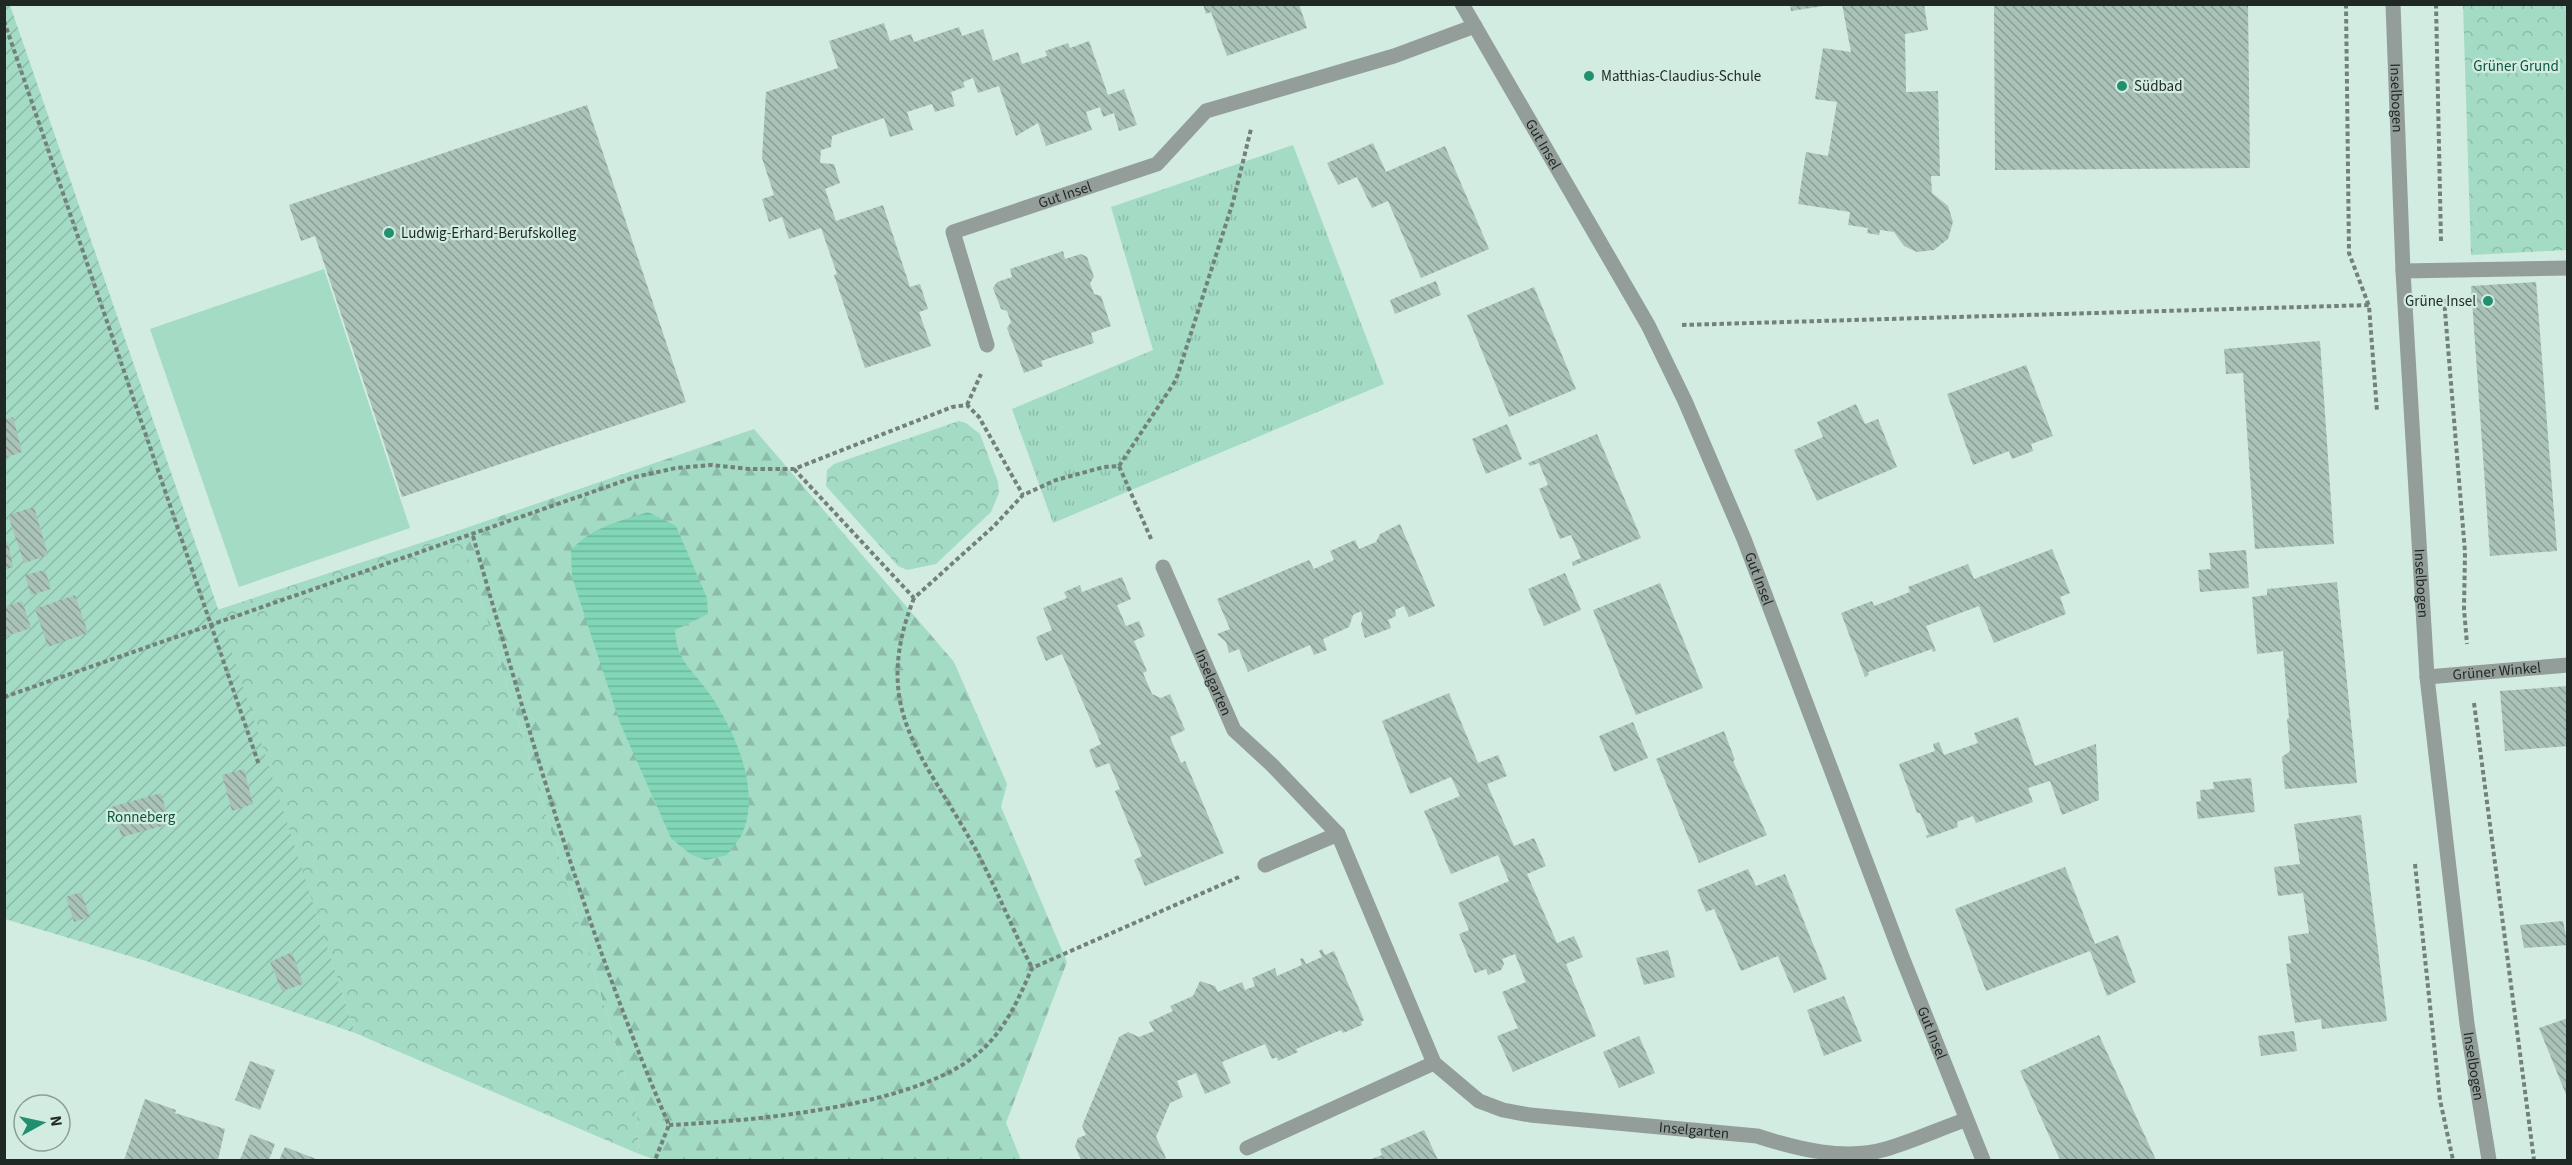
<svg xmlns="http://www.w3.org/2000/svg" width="2572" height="1165" font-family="'Source Sans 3',sans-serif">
<defs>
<pattern id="grass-tufts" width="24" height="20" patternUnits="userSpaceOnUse" patternTransform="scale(1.5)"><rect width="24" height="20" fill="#a3dbc5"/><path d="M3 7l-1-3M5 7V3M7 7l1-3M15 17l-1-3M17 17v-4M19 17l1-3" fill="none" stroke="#8cbca9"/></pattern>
<pattern id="forest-firs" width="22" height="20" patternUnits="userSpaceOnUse" patternTransform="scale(1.5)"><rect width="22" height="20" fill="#a3dbc5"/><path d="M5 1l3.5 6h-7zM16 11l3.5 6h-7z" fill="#8cbca9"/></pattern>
<pattern id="park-crowns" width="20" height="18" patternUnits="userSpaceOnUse" patternTransform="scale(1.5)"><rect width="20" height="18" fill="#a3dbc5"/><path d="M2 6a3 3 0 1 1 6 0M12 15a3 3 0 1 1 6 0" fill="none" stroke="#8cbca9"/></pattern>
<pattern id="garden-furrows" width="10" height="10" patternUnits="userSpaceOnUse" patternTransform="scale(1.5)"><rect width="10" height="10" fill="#a3dbc5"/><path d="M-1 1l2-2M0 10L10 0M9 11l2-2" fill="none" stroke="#8cbca9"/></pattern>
<pattern id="water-rules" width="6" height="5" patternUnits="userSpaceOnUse" patternTransform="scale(1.5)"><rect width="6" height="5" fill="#80d6b6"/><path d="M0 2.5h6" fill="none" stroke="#6eb89c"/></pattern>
<pattern id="building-back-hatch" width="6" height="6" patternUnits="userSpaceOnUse" patternTransform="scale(1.5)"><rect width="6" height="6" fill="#aac3b8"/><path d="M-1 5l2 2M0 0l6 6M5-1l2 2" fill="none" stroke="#8a9e95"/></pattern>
</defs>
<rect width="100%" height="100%" fill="#d3ece1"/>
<polygon fill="url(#grass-tufts)" points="1293,145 1384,384 1053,523 1012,409 1153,350 1111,207"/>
<polygon fill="url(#forest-firs)" points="754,429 954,662 1007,784 1001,807 1067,962 1006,1123 1021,1160 657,1160 639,1154 637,1115 460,530"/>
<g fill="url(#park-crowns)">
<polygon points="2463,5 2567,5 2567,250 2471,255"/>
<polygon points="959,421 966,423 980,434 998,482 999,493 991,512 936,564 907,570 898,566 826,486 827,470 834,464"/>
<polygon points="460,530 637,1115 639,1154 355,1033 217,610"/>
</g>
<polygon fill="url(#garden-furrows)" points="4,5 10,5 216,603 355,1033 146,961 5,919"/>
<polygon fill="#a3dbc5" points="324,269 410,528 239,587 150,329"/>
<path fill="url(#water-rules)" d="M648 512 676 526 707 598 708 614 675 630C677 662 692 669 709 693 734 729 763 792 741 836 737 843 731 849 727 855L706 860 690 854 671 838 620 723 572 577 571 550C592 527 620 521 648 512Z"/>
<g fill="url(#building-back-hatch)">
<polygon points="1203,4 1299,4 1307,28 1227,56 1211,12 1206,14"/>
<polygon points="1790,4 1824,4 1824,6 1791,11"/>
<polygon points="1842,4 1924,4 1928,30 1905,34 1906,92 1938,91 1940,176 1931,176 1932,193 1948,206 1953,222 1948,239 1934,250 1917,252 1904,246 1894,232 1880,230 1879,235 1867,233 1868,228 1848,225 1850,212 1798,204 1806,152 1828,156 1837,102 1815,99 1823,48 1851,52"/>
<polygon points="1994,4 2248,4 2250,168 1995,170"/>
<polygon points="884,23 890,41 911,34 914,42 959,27 962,36 983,29 993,61 1018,52 1022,64 1047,56 1045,51 1068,43 1070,48 1089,41 1108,95 1124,89 1137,125 1119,131 1114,113 1103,117 1100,107 1086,112 1092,130 1046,146 1038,123 1016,136 999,86 978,93 973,78 963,82 965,87 951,92 955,106 935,112 932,104 907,112 913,130 890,137 884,118 832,136 831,147 821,150 820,163 834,164 840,183 825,189 836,221 883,205 910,287 920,284 928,309 919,312 931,346 865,368 834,275 837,274 821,228 789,239 782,217 769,222 762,199 774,195 762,158 766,92 838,68 829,41"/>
<polygon points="587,105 686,402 402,497 315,236 301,241 289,205"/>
<polygon points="1373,143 1386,172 1445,146 1489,249 1421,278 1388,201 1372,208 1357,177 1338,185 1327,163"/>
<polygon points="1063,251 1065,259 1081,254 1087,257 1094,277 1090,283 1094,294 1101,296 1111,326 1091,333 1094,343 1041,361 1043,366 1024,373 1007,328 1011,322 1007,311 1001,309 993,288 997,282 1012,277 1010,269"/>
<polygon points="1436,281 1441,295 1395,314 1390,300"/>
<polygon points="2536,282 2557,551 2490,556 2471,286"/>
<polygon points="1534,287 1576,389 1509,417 1467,315"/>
<polygon points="2320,341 2334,544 2255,549 2243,373 2226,374 2224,349"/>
<polygon points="2026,365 2053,436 2031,444 2033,451 2012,459 2009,451 1973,465 1947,394"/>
<polygon points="1856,404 1865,424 1878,419 1897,467 1817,501 1794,450 1823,437 1817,422"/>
<polygon points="13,417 22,452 4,458 4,420"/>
<polygon points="1507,424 1522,459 1486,474 1472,439"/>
<polygon points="1597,434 1641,538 1573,566 1572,562 1581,558 1571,535 1560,539 1539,489 1548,485 1539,463 1530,466 1528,463"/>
<polygon points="34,507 48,555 24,563 8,515"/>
<polygon points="1400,524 1435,606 1409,617 1404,606 1395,610 1396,616 1388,620 1391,628 1365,638 1361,624 1363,617 1361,611 1353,615 1349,627 1323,639 1327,650 1314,655 1310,645 1248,672 1239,649 1229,653 1226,642 1217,634 1230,629 1217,599 1309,560 1314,569 1334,560 1330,551 1355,540 1359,549 1376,542 1380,534"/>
<polygon points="8,542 13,567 4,570 4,543"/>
<polygon points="2052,549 2070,593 2060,597 2066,614 1994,643 1979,606 1926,626 1936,651 1933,652 1932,649 1868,672 1869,675 1865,677 1841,613 1872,601 1874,606 1910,592 1908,587 1968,564 1974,579"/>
<polygon points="2246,550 2249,588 2200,592 2198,570 2211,569 2209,553"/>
<polygon points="45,570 51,589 31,595 25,575"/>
<polygon points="1565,573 1581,610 1544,626 1528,589"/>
<polygon points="1122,577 1131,599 1117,605 1126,626 1139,621 1145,636 1134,641 1147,671 1143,673 1152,694 1161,698 1170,694 1185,730 1170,737 1181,763 1185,761 1224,853 1145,886 1134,860 1142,856 1115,791 1120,789 1109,763 1096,768 1089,750 1101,744 1062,654 1046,661 1036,637 1052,630 1043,608 1067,598 1064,592 1080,585 1082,592"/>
<polygon points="2337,582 2357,783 2285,789 2282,757 2290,751 2287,719 2289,718 2283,651 2257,654 2252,597 2267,595 2267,589"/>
<polygon points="1660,583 1703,688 1636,715 1593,610"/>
<polygon points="75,595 88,633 48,647 35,609"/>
<polygon points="22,601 31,628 4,637 4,607"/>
<polygon points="2568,686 2568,746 2505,751 2500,691"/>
<polygon points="1449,693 1478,763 1498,755 1507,776 1487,784 1514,846 1534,838 1546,866 1527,874 1557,943 1574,936 1583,957 1566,964 1596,1036 1513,1072 1497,1036 1518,1028 1502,992 1526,982 1515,954 1502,959 1504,964 1501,970 1488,975 1486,969 1475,973 1459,934 1469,930 1458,903 1509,881 1498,855 1451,874 1424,811 1460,796 1451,777 1410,794 1382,721"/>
<polygon points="2018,717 2035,766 2096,744 2099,800 2062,815 2050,781 2028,788 2033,802 1976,823 1973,816 1957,822 1958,827 1927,838 1926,835 1929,835 1920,813 1917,813 1899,764 1935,751 1933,744 1939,742 1944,755 1978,743 1974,733"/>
<polygon points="1633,722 1648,758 1614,772 1599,736"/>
<polygon points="1724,731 1735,760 1733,761 1767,835 1699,863 1656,759"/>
<polygon points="244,769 253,804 232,811 222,775"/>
<polygon points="2251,778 2255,812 2198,819 2196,802 2201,801 2200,790 2214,789 2213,782"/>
<polygon points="161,793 170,824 122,837 111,807"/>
<polygon points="2361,815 2387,1021 2322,1029 2321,1019 2295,1023 2286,964 2291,963 2288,936 2309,933 2303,893 2278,896 2274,867 2300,864 2294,824"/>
<polygon points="2065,867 2095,944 2118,935 2136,982 2107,996 2090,951 1986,991 1955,909"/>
<polygon points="1748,869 1756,886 1785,874 1827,979 1794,993 1778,956 1741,971 1714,909 1706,912 1697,890"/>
<polygon points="81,892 90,917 74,922 66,897"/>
<polygon points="2563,921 2568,945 2524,948 2520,925"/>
<polygon points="1322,949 1325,955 1334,951 1364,1020 1361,1022 1362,1025 1343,1033 1341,1030 1296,1049 1298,1052 1278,1061 1277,1057 1272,1059 1265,1044 1222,1062 1231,1083 1205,1094 1196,1073 1177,1081 1183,1097 1170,1103 1156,1137 1166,1158 1164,1160 1081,1160 1075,1146 1078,1138 1086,1135 1082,1126 1119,1037 1128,1032 1139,1037 1154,1031 1149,1022 1173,1011 1170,1006 1193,996 1200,981 1215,986 1218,992 1242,982 1245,990 1255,986 1252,978 1275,968 1277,976 1302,965 1300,959 1303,958 1306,964 1322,957 1319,951"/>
<polygon points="1668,950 1675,977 1644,985 1636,958"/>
<polygon points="292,952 303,984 282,991 270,962"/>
<polygon points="1844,996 1862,1041 1824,1056 1807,1010"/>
<polygon points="2568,1018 2568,1097 2567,1097 2539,1028"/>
<polygon points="2294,1031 2297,1051 2261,1056 2258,1036"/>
<polygon points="2099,1035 2156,1160 2060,1160 2020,1071"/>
<polygon points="1639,1036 1655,1073 1619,1088 1603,1052"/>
<polygon points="250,1061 275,1070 260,1110 235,1100"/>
<polygon points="145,1099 176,1110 175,1113 225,1129 218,1160 124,1160"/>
<polygon points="1424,1130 1438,1160 1369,1160 1382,1155 1380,1149"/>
<polygon points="250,1134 275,1144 269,1160 240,1160"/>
<polygon points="285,1147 319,1160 279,1160"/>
</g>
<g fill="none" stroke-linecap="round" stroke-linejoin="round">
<g stroke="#72827b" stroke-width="4" stroke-dasharray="4.5 3" stroke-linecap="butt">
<polyline points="2346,4 2349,253 2369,306 2377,411"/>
<polyline points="2436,4 2441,241"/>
<polyline points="4,21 259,765"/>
<polyline points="2444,299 2465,552 2464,609 2467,644"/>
<polyline points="1682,325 2370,305"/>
<polyline points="967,405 981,374"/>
<polyline points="1119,466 1176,380 1233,202 1251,129"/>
<polyline points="794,469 914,598 993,527 1023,495 1056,480 1104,467 1119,466 1152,541"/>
<path d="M473 536C530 735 586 934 669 1125L655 1160"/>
<path d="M914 598C871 707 920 751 971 841 994 882 1011 926 1032 968"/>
<polyline points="4,697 635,477 676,468 712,465 749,469 794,469 952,407 967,405 979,417 1023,495"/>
<polyline points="2474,703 2534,1160"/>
<polyline points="2415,864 2440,1100 2453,1160"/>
<path d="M669 1125C751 1121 923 1107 983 1049 1007 1026 1019 998 1032 968L1239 877"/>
</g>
<g stroke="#939d99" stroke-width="15">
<path id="s1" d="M1462 4 1648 325 1685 401 1744 539 1902 957 1983 1160"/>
<polyline points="2403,271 2568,268"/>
<path id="s2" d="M987 345 953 232 1157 164 1206 111 1394 56 1475 26"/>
<path id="s3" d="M1163 567 1234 730 1272 765 1338 834 1434 1063 1479 1101 1503 1110 1530 1115 1757 1136C1797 1149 1845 1161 1886 1149 1913 1141 1939 1129 1965 1120"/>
<path id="s4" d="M2427 677 2568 665"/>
<polyline points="1265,865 1338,834"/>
<polyline points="1247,1148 1434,1063"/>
</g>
<path stroke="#939d99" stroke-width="15" id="s5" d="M2393 4 2403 271 2427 677 2467 1024 2489 1160"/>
</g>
<g fill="#228f6f" stroke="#d3ece1" stroke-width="2">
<circle cx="1589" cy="76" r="6"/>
<circle cx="2122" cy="86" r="6"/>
<circle cx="389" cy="233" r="6"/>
<circle cx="2488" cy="301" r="6"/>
</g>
<g text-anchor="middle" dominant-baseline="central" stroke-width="4.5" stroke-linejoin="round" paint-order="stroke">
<g font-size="15" fill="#0c543f" stroke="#d3ece1">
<text x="2516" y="66">Grüner Grund</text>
<text x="141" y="817">Ronneberg</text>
</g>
<g font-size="15" fill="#1f2824" stroke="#d3ece1" text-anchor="start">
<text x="1601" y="76">Matthias-Claudius-Schule</text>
<text x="2134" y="86">Südbad</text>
<text x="401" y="233">Ludwig-Erhard-Berufskolleg</text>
<text x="2476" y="301" text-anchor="end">Grüne Insel</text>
</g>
<g font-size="15" fill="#1f2824" stroke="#d3ece1">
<text stroke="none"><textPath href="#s5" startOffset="94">Inselbogen</textPath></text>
<text stroke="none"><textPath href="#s1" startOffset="162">Gut Insel</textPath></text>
<text stroke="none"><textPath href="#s2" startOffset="236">Gut Insel</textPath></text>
<text stroke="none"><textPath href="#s1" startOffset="648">Gut Insel</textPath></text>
<text stroke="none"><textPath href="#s5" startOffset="580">Inselbogen</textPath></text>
<text stroke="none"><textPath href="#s4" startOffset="70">Grüner Winkel</textPath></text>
<text stroke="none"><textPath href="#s3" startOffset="126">Inselgarten</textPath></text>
<text stroke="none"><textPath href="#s1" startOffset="1134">Gut Insel</textPath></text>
<text stroke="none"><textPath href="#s5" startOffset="1066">Inselbogen</textPath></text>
<text stroke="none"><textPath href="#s3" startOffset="850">Inselgarten</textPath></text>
</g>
</g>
<rect width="2572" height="1165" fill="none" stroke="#1f2824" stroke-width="12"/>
<g transform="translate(42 1123) rotate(82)"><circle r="28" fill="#d3ece1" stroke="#8b9e95" stroke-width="1.5"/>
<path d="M0-4.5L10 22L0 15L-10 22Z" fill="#228f6f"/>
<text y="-9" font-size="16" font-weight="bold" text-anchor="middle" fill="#1f2824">N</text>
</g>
</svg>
